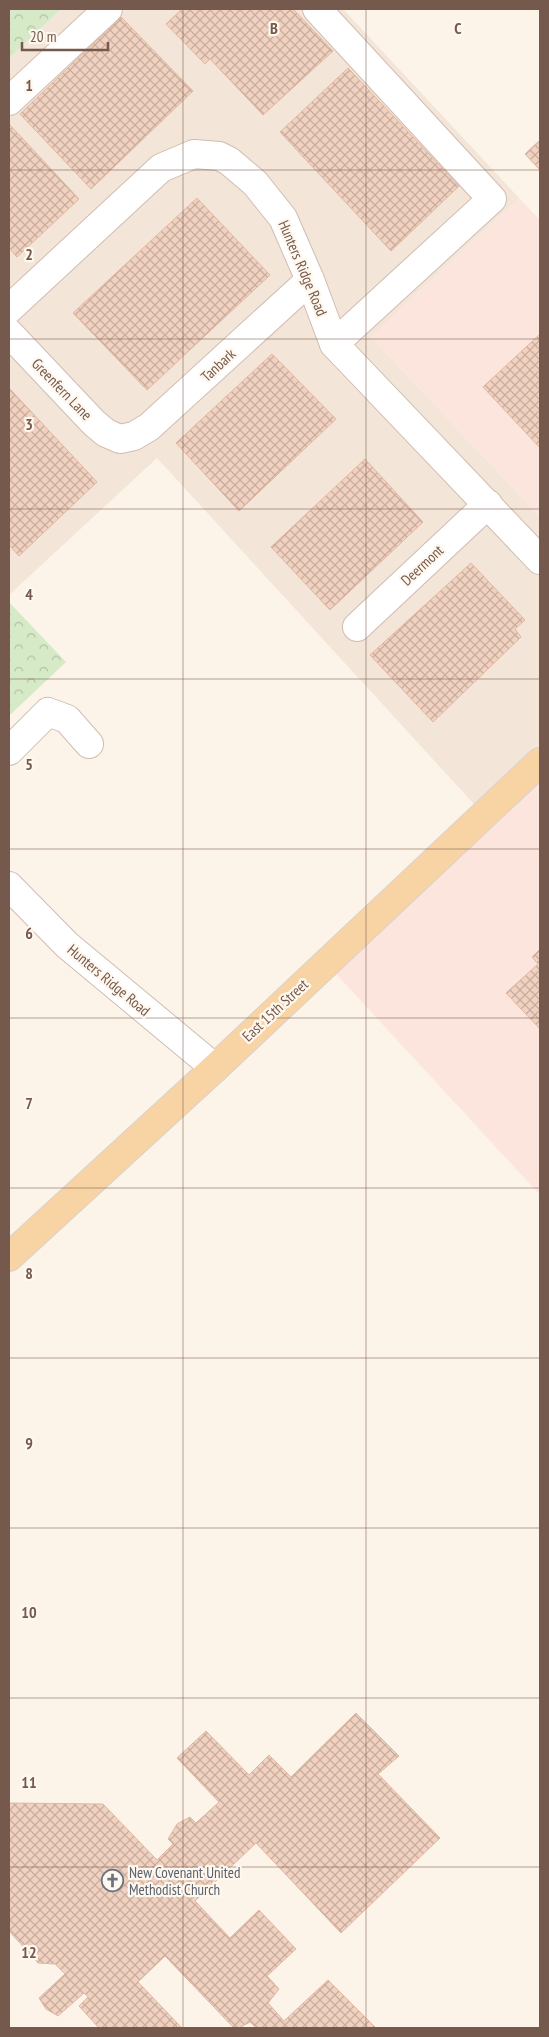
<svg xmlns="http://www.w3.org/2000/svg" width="549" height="2037" font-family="'PT Sans Narrow',sans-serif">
<defs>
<pattern id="forest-crowns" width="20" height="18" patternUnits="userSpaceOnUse" patternTransform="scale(1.25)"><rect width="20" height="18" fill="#d7eac7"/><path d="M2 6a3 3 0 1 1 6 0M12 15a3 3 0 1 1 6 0" fill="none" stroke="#b3c1a4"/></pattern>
<pattern id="building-cross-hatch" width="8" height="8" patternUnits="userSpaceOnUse" patternTransform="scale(1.25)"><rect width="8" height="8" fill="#f1d2c1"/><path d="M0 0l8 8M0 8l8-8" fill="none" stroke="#c8ad9f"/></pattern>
</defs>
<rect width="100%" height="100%" fill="#fcf4e9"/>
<polygon fill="#f3e5d7" points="61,9 343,9 519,198 371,337 540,517 540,762 484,815 157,458 9,595 9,58"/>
<g fill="#fce5dd">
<polygon points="519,198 540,220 540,517 371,337"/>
<polygon points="540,762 540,1195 326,963"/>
</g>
<g fill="url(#forest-crowns)">
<polygon points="9,9 61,9 9,58"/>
<polygon points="9,602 66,662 9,716"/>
</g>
<g fill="url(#building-cross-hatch)" stroke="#e3b7a2">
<polygon points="182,9 293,9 333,51 263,115 210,59 205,64 166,24"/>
<polygon points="121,17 193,91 91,189 20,114"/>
<polygon points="348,68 459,186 391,251 280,132"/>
<polygon points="9,124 79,199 17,257 9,248"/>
<polygon points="540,140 540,170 525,154"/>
<polygon points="197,198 270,275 147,390 73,313"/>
<polygon points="540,334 540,448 483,387"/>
<polygon points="272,354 336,419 239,511 176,443"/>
<polygon points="9,388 97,482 19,556 9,545"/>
<polygon points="365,459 423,522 330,610 271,547"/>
<polygon points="471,563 525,620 515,629 521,637 433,722 370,655"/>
<polygon points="540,949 540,1029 506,993 538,964 532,957"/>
<polygon points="356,1713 399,1756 378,1774 440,1838 341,1933 256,1843 195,1901 230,1938 259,1910 296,1949 267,1976 279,1989 268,2003 284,2021 328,1980 376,2028 256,2028 250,2022 239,2028 234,2028 165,1956 138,1982 182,2028 99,2028 79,2006 88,1997 84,1993 58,2016 46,2009 39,1998 65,1974 55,1964 38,1963 9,1931 9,1803 103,1804 157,1860 173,1844 168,1839 177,1824 190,1817 196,1823 219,1802 177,1758 206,1731 249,1775 269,1755 291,1777"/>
</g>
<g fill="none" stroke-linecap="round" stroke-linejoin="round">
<defs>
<g id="minor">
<polyline points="317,9 492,199 334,344"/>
<polyline points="9,101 108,9"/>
<polyline points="9,309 161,168 194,154 219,156 229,161 255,183 283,218 310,280 334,344 540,560"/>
<polyline points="9,333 94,423 106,433 120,439 134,436 149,427 310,280"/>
<polyline points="357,627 488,504"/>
<polyline points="9,751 48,712 67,719 89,744"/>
<polyline points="9,886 67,945 215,1068"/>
</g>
<polyline id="major" points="9,1257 215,1068 540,762"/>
</defs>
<use href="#minor" stroke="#d0bdb1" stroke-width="30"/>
<use href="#major" stroke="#d9d1cd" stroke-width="30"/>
<use href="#minor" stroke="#fff" stroke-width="28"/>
<use href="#major" stroke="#f8d4a4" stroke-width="28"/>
</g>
<path fill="none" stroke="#76594d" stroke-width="1" stroke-opacity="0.55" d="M183 9V2028M366 9V2028M9 170H540M9 339H540M9 509H540M9 679H540M9 849H540M9 1018H540M9 1188H540M9 1358H540M9 1528H540M9 1698H540M9 1867H540"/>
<defs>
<symbol id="church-ring" viewBox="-11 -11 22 22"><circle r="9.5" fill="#fef8ef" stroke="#6b7280" stroke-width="1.5"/><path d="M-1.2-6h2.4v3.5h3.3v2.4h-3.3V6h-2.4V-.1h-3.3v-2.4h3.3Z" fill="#6b7280"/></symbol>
</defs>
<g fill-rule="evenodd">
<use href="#church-ring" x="100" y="1868" width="25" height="25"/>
</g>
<g text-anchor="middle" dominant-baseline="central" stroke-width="4.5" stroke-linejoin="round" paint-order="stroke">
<g font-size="15" fill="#76594d" stroke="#fef8ef">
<text transform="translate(303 268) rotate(67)">Hunters Ridge Road</text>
<text transform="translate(218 365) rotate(-43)">Tanbark</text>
<text transform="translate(62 389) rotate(46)">Greenfern Lane</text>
<text transform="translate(422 565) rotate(-43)">Deermont</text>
<text transform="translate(109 980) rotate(40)">Hunters Ridge Road</text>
<text transform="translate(275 1010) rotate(-43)">East 15th Street</text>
</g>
<g font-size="15" fill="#5b616d" stroke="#fef8ef" text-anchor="start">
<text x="129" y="1872">New Covenant United<tspan x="129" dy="17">Methodist Church</tspan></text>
</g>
</g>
<g font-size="16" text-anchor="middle" font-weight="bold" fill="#76594d" stroke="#fef8ef" stroke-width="4.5" stroke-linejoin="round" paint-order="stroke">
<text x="274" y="34">B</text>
<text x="458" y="34">C</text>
<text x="29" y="91">1</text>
<text x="29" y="260">2</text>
<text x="29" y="430">3</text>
<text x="29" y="600">4</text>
<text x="29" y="770">5</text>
<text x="29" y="939">6</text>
<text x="29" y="1109">7</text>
<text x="29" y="1279">8</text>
<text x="29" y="1449">9</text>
<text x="29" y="1618">10</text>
<text x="29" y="1788">11</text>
<text x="29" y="1958">12</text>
</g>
<rect width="549" height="2037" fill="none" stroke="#76594d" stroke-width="20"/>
<path d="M22 42v8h86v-8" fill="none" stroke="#76594d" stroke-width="2.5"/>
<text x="30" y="42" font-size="15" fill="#76594d" stroke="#fef8ef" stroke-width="4" paint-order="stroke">20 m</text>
</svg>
